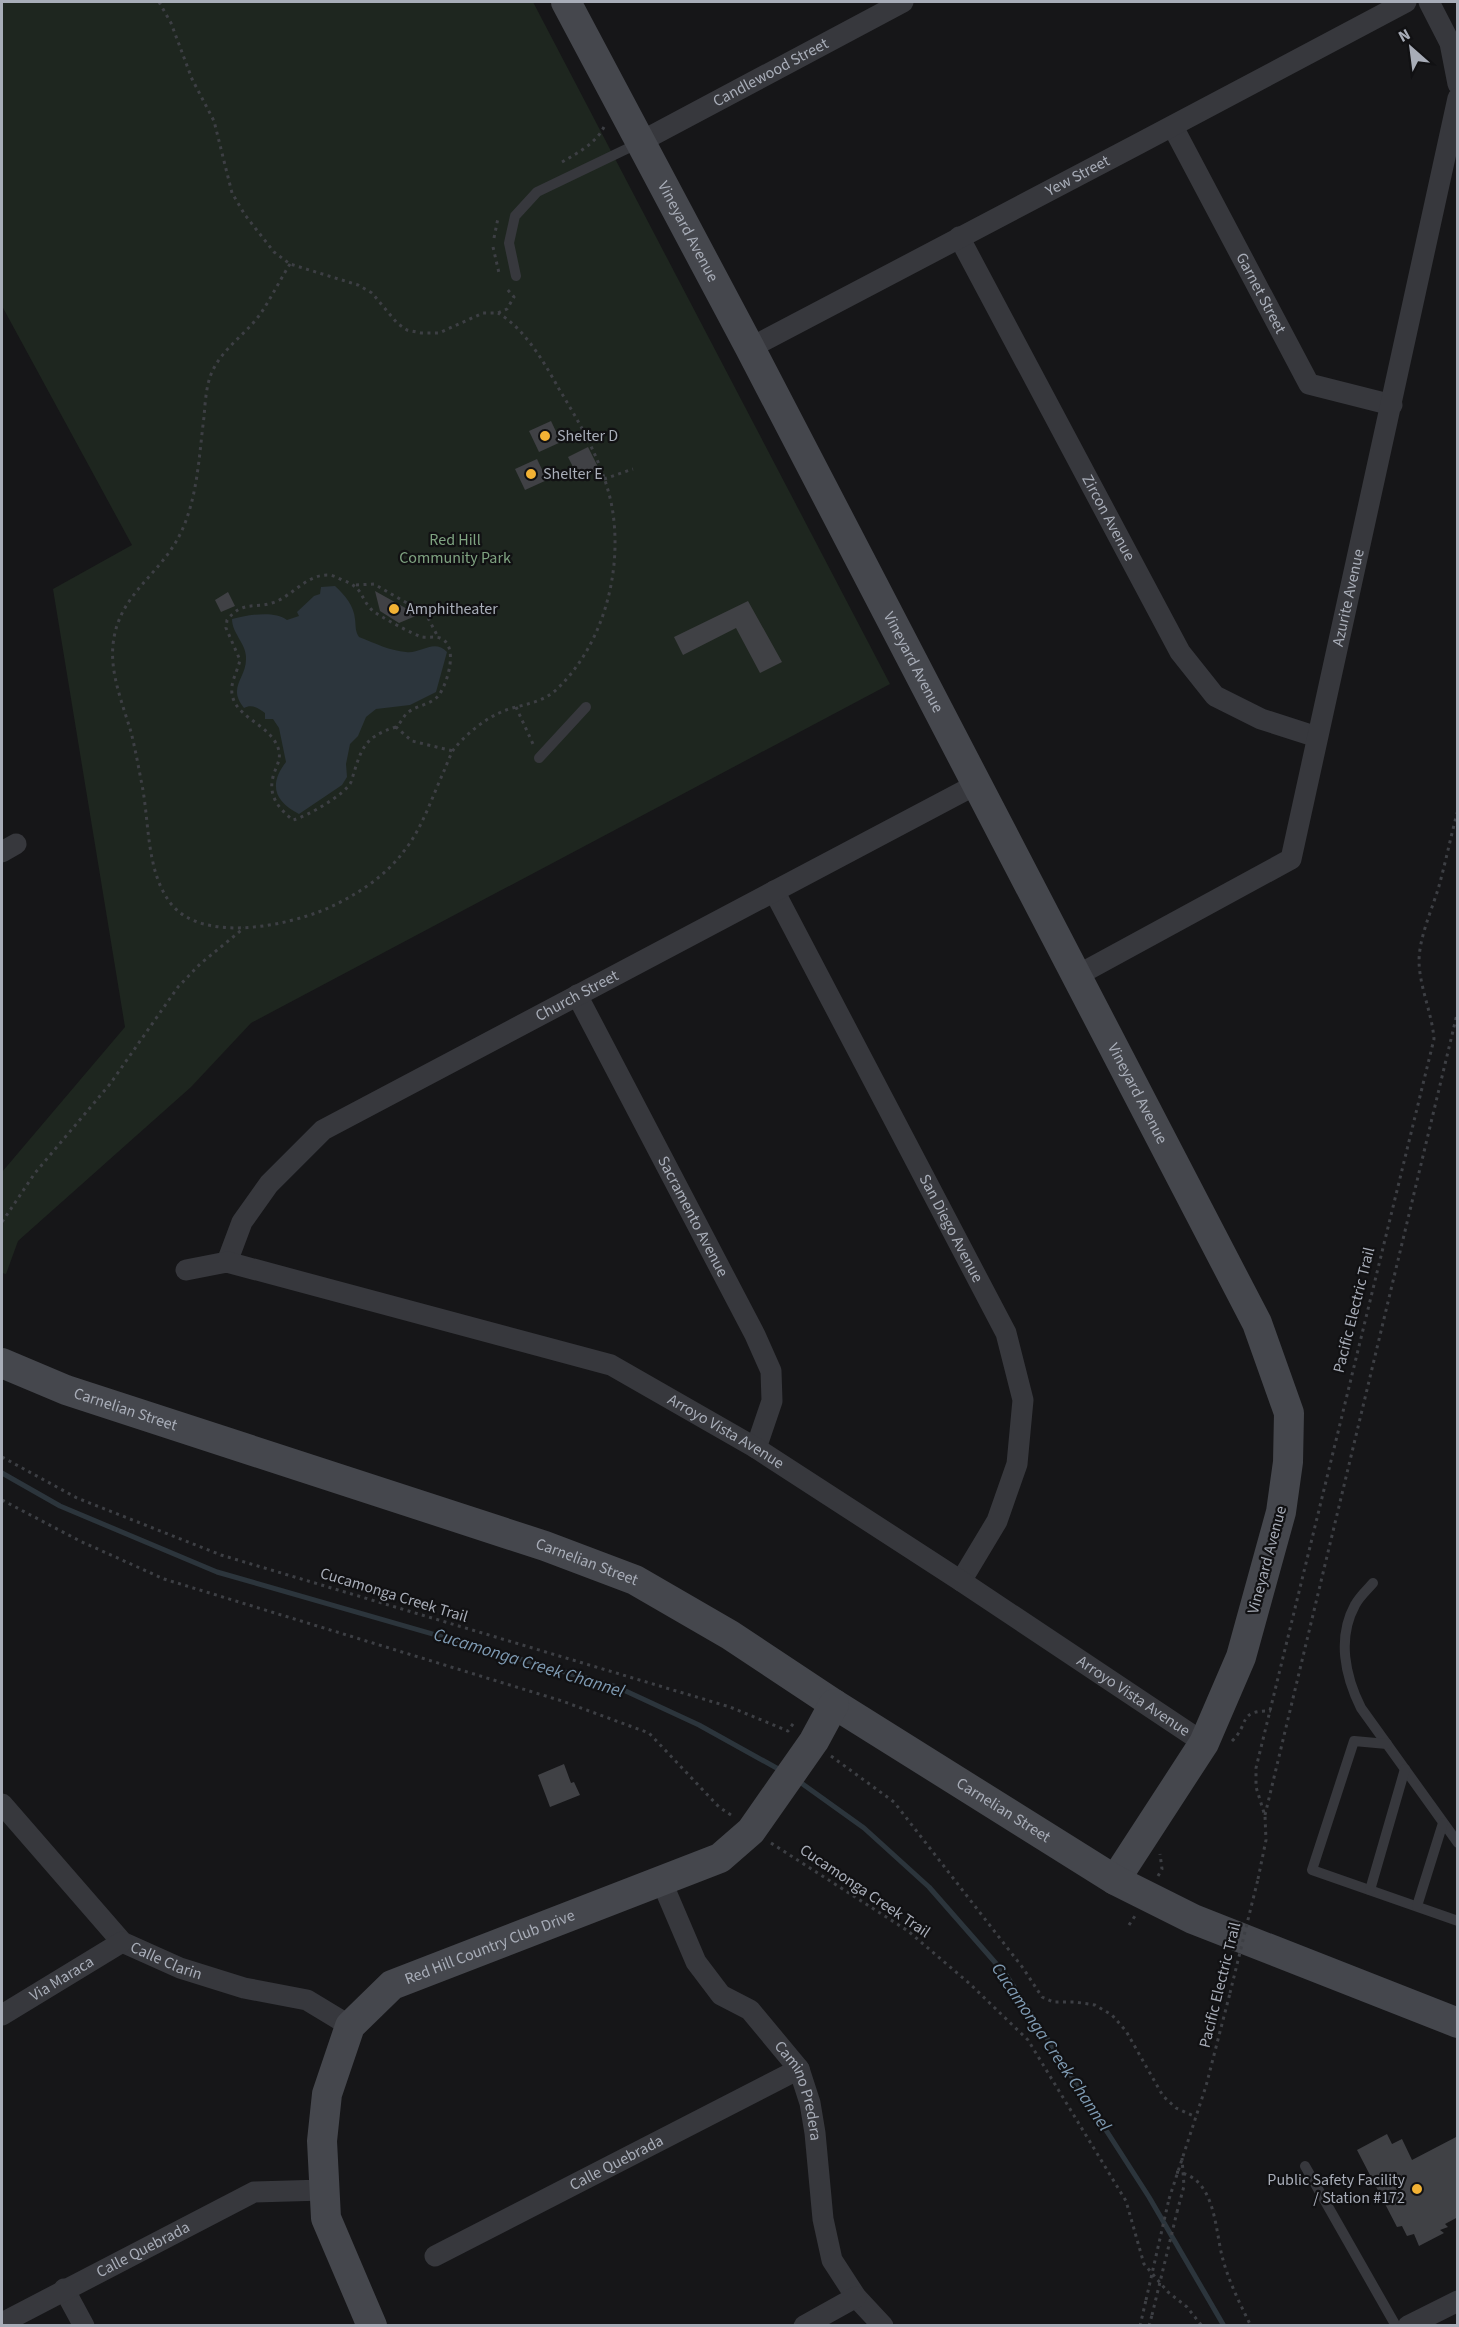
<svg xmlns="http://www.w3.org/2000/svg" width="1459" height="2327" font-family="'Source Sans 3',sans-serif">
<rect width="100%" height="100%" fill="#161618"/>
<polygon fill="#1e261f" points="2,2 533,2 890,684 251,1023 191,1087 18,1241 6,1274 2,1273 2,1172 125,1027 53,589 132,545 2,306"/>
<path fill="#2c353c" d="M335 586C345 595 354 606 355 619 356 627 355 631 359 637 374 643 391 651 406 652 421 654 434 638 447 652L436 692 410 705 376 709 366 717 358 736 350 744 346 764 347 777 342 785 299 814C275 802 268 785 286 762L279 728 273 719H265V713C258 708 252 704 244 708 227 687 246 679 246 659 247 644 232 634 232 619 247 615 274 610 287 620L299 616 297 612 314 596 320 594 321 587Z"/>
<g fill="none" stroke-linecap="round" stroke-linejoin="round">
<g stroke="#2c353c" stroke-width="5">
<polyline points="2,1473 60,1506 217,1572 617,1687 699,1725 782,1771"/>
<polyline points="797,1780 864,1828 929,1887 1007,1976 1149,2197 1224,2326"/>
</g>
</g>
<g fill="#404145">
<polygon points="551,421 561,442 539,452 529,431"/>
<polygon points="588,447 599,469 579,479 568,457"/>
<polygon points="537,459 547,480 525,490 515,469"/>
<polygon points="375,591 418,615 399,623 380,611"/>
<polygon points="228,592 235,606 221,612 215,600"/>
<polygon points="748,601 782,662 760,673 736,628 683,655 674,637"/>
<polygon points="564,1764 571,1783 574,1782 580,1795 550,1807 538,1775"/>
<polygon points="1387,2134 1392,2144 1402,2139 1412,2160 1458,2136 1458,2217 1445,2224 1448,2227 1440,2230 1444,2233 1419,2246 1414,2234 1407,2236 1402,2226 1397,2227 1357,2150"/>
</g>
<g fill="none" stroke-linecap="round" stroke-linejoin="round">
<g stroke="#3d3f44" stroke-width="3" stroke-dasharray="3 4.5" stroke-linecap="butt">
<polyline points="159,2 171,23 192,79 214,121 232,193 245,215 274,252 290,264 358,285 372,293 397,323 407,330 421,333 439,333 483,313 498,313 507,309 514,297 507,289"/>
<path d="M562 162C579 152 595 144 604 127"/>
<polyline points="494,238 498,218"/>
<polyline points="493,247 499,273"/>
<path d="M290 264C280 280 271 298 261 313 245 336 220 349 210 377 206 389 205 404 204 417 199 455 198 493 183 528 163 575 118 592 113 645 110 674 123 705 131 732 135 748 138 764 141 780 150 820 145 872 172 905 204 943 286 926 326 909 355 896 385 877 404 851 422 829 432 797 444 771 447 764 450 755 454 749 467 733 487 717 506 710 524 704 543 703 558 688 604 643 623 570 612 507 604 465 581 425 559 389 544 362 525 329 498 313"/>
<polyline points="604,479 633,469"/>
<polyline points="356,585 374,584 426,614 438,637"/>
<polyline points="516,707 533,744"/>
<path d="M396 727C362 737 361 751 351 782 346 794 306 817 293 820 279 809 268 796 273 777 275 768 281 761 279 751 272 722 228 718 232 686 233 678 238 669 240 660L226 628 227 620C243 600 254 609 272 603 292 597 306 574 329 575 333 575 338 578 342 580 365 588 359 598 373 611 379 616 414 635 422 637 428 638 434 636 440 638 459 645 448 682 439 695 431 705 417 705 407 713 403 717 401 723 396 727L412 741 453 751"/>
<polyline points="2,1222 35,1173 110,1084 178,987 200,964 244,928"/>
<polyline points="2,1457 77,1498 221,1555 730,1707 788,1731 795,1721"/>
<polyline points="2,1500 80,1541 164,1579 562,1701 649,1733 719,1807 731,1815"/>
<path d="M1232 1741C1250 1724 1237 1710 1271 1711"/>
<polyline points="831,1756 894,1802 1023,1968 1042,1997 1053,2002 1075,2002 1095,2005 1112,2015 1126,2031 1163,2096 1176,2108 1196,2117"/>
<polyline points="1265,1815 1458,1010"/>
<polyline points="771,1843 908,1931 970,1984 1028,2040 1126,2201 1144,2264 1168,2292 1187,2307 1202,2326"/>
<polyline points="1158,1876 1162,1869 1160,1854"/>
<path d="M1258 1879 1266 1840 1265 1816 1256 1787V1768L1434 1039C1432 1013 1420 989 1419 962 1419 937 1432 910 1439 886 1446 861 1451 835 1458 810"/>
<polyline points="1129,1925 1135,1916"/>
<path d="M1176 2172C1215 2176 1215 2228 1222 2256 1228 2280 1240 2304 1251 2326"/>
<polyline points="1169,2199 1206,2086 1230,1993"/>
<polyline points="1177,2212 1184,2186 1182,2158"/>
<polyline points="1140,2326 1146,2300"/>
<polyline points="1149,2326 1152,2315"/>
</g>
<g stroke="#37383d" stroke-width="10">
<polyline points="516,276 509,243 515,216 537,192 639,143"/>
<polyline points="539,758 586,707"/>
<path d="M1373 1583C1367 1590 1359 1597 1355 1605 1337 1638 1345 1676 1361 1708L1458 1843"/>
<polyline points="1387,1744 1354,1741 1312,1870 1458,1921"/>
<polyline points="1370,1890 1405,1769"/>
<polyline points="1417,1906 1443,1823"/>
<polyline points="1305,2166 1396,2326"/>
</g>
<g stroke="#37383d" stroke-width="21">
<polyline points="1429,2 1450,43 1458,84"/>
<path id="s1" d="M1173 127 1309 384 1392 405"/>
<path id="s2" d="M640 142 903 2"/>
<path id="s3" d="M959 237 1180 652 1215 696 1261 719 1317 737"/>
<path id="s4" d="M750 348C969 232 1188 119 1406 2"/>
<polyline points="2,852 16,844"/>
<path id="s5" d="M774 891 1006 1333 1023 1400 1017 1464 997 1521 961 1581"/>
<path id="s6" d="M1078 975 1291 859 1458 98"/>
<path id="s7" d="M577 995 755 1335 771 1371 772 1401 756 1448"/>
<path id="s8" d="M227 1262 242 1222 269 1184 323 1130 977 784"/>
<path id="s9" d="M186 1270 227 1262 611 1365 756 1448 961 1581 1204 1743"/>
<path id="s10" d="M2 1804 122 1942 180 1968 244 1988 307 2000 350 2026"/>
<path id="s11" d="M661 1880 696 1962 721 1995 750 2010 799 2069 810 2103 815 2133 823 2219 832 2260 856 2297 883 2326"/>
<path id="s12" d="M2 2015 122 1942"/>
<path id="s13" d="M435 2256 799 2069"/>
<polyline points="64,2289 84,2326"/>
<path id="s14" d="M2 2323 254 2192 324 2190"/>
<polyline points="804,2326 856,2297"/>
<polyline points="1408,2326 1458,2301"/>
</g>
<g stroke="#45474d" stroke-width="30">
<path id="s15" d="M566 2 750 348 1257 1323 1289 1413 1288 1462 1281 1512 1241 1657 1204 1743 1115 1880"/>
<path id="s16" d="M2 1363 66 1390 545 1546 635 1580 730 1635 834 1704 1115 1880 1193 1919 1458 2023"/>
<path id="s17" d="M372 2326 326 2218 322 2141 327 2094 350 2026 392 1985 720 1858 751 1831 814 1741 834 1704"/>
</g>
<g stroke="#3d3f44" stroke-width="3" stroke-dasharray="3 4.5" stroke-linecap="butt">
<polyline points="1230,1993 1258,1879"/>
<polyline points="1146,2300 1169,2199"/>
<polyline points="1152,2315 1177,2212"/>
</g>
</g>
<g fill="#f2b134" stroke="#111113" stroke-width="2">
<circle cx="545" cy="436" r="6"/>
<circle cx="531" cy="474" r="6"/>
<circle cx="394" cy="609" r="6"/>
<circle cx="1417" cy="2189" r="6"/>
</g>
<g text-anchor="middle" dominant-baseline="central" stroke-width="4.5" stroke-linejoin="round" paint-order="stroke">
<g font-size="16" fill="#a8adb8" stroke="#111113">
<text stroke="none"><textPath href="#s2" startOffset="148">Candlewood Street</textPath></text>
<text stroke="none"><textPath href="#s4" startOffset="370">Yew Street</textPath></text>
<text stroke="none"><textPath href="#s15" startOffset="260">Vineyard Avenue</textPath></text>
<text stroke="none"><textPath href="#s1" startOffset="188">Garnet Street</textPath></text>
<text stroke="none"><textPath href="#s3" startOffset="318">Zircon Avenue</textPath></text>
<text stroke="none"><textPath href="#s6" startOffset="510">Azurite Avenue</textPath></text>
<text stroke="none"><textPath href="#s15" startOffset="746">Vineyard Avenue</textPath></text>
<text stroke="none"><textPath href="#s8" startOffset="453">Church Street</textPath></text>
<text stroke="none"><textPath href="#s15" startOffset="1232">Vineyard Avenue</textPath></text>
<text stroke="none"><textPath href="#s7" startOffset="250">Sacramento Avenue</textPath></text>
<text stroke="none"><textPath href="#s5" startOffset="381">San Diego Avenue</textPath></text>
<text transform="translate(1354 1310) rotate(-76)">Pacific Electric Trail</text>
<text stroke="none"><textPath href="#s16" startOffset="132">Carnelian Street</textPath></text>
<text stroke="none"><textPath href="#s9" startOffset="572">Arroyo Vista Avenue</textPath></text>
<text transform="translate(1267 1560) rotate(-75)">Vineyard Avenue</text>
<text stroke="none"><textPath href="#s16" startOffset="618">Carnelian Street</textPath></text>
<text transform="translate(394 1595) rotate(17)">Cucamonga Creek Trail</text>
<text stroke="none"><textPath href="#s9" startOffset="1058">Arroyo Vista Avenue</textPath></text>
<text stroke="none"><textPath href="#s16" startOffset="1104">Carnelian Street</textPath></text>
<text transform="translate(865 1891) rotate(34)">Cucamonga Creek Trail</text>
<text stroke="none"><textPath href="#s17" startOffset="477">Red Hill Country Club Drive</textPath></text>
<text stroke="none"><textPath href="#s10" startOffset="231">Calle Clarin</textPath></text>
<text stroke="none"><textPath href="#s12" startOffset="70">Via Maraca</textPath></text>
<text transform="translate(1220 1985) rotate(-76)">Pacific Electric Trail</text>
<text stroke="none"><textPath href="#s11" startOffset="260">Camino Predera</textPath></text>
<text stroke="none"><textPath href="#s13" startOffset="204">Calle Quebrada</textPath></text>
<text stroke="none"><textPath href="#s14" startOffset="159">Calle Quebrada</textPath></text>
</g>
<g font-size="16" fill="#a8adb8" stroke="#111113" text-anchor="start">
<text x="557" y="436">Shelter D</text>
<text x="543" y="474">Shelter E</text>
<text x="406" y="609">Amphitheater</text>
<text x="1405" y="2180" text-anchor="end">Public Safety Facility<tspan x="1405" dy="18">/ Station #172</tspan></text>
</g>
<g font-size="16" fill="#7fa381" stroke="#111113">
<text x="455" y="540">Red Hill<tspan x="455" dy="18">Community Park</tspan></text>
</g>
<g font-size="18" font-style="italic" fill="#7f9bb3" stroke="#111113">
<text transform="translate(529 1663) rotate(17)">Cucamonga Creek Channel</text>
<text transform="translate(1051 2047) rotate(56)">Cucamonga Creek Channel</text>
</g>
</g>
<rect width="1459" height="2327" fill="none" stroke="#a8adb8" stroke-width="6"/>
<g transform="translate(1411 48) rotate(332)" stroke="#111113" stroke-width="4.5" paint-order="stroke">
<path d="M0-4.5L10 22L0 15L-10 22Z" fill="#a8adb8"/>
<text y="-9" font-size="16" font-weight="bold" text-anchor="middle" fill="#a8adb8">N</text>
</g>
</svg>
